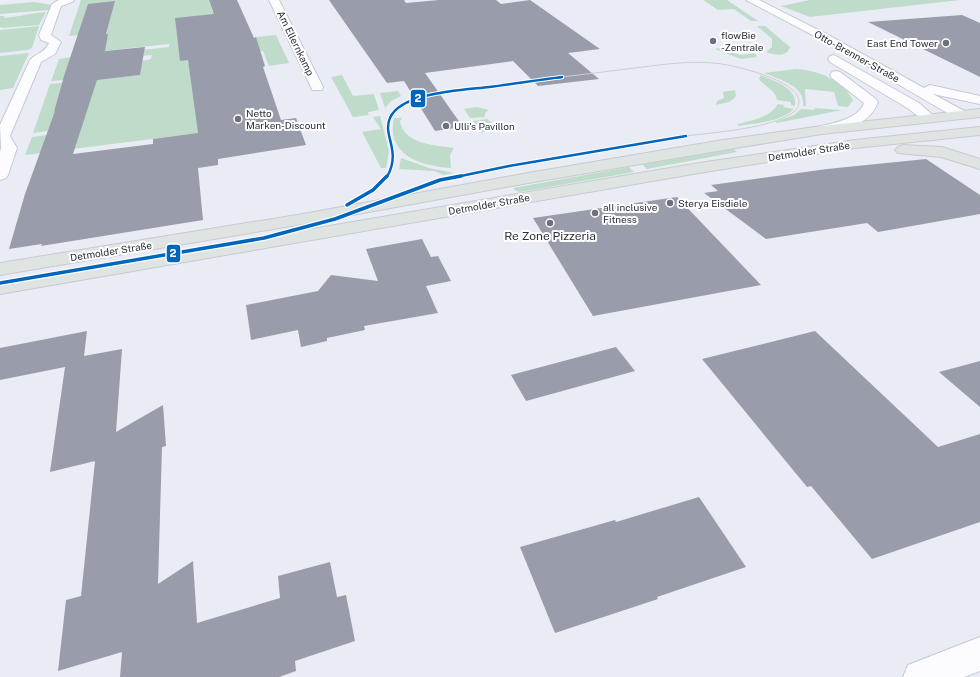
<svg xmlns="http://www.w3.org/2000/svg" width="980" height="677" font-family="'Public Sans',sans-serif">
<rect width="100%" height="100%" fill="#e9ecf5"/>
<g fill="#bfdccb">
<polygon points="81,0 209,0 213,12 224,11 192,86 201,156 176,136 25,155 32,137 47,135 48,131 33,133 50,84 140,75 142,61 151,59 152,55 140,56 141,50 169,47 169,44 102,51 78,35 69,36"/>
<polygon points="703,0 727,0 758,21 751,21 734,9 718,10"/>
<polygon points="810,0 960,0 810,17 781,6"/>
<polygon points="34,2 52,5 49,10 0,14 0,5"/>
<path d="M46 12 39 25 1 28 2 27H0V16H5L3 18C18 17 31 13 46 12Z"/>
<polygon points="39,26 32,48 27,50 0,53 0,30"/>
<path d="M757 26H765L790 47C787 58 774 55 766 52L772 47V39Z"/>
<polygon points="276,35 289,63 269,66 263,51 260,51 256,37"/>
<polygon points="719,48 740,55 755,53 757,57 741,59 715,49"/>
<polygon points="29,53 13,88 0,90 0,56"/>
<polygon points="72,57 64,80 51,81 59,59"/>
<path d="M796 69C818 70 842 80 853 100L848 107 838 106 834 92 805 89 806 106H803C806 86 778 79 764 73Z"/>
<polygon points="342,75 353,96 374,94 379,110 368,112 369,115 353,117 331,77"/>
<path d="M761 75C775 81 798 88 795 106L791 105V102L777 100C775 90 765 87 759 79Z"/>
<path d="M735 90 736 96C732 103 723 103 716 105L717 101 724 98 723 92Z"/>
<polygon points="398,91 401,96 391,101 385,108 380,93"/>
<path d="M778 104 784 105 783 107 794 109C781 122 756 123 739 126L737 124C750 121 771 117 778 104Z"/>
<polygon points="476,107 489,110 485,113 485,117 470,118 464,109"/>
<polygon points="814,108 842,110 777,123 775,122 794,115 801,109 815,110"/>
<polygon points="380,116 389,151 386,168 381,168 362,132 381,129 373,117"/>
<path d="M394 118H402L400 121C404 145 436 145 454 148L450 155 451 168C420 166 386 155 394 118Z"/>
<polygon points="487,119 497,126 481,133 473,121"/>
<polygon points="734,149 737,152 647,169 642,164"/>
<polygon points="401,158 429,168 454,173 444,175 434,171 399,169"/>
<polygon points="629,167 634,172 520,192 516,191 513,188"/>
</g>
<g fill="#999dab">
<polygon points="209,0 237,0 254,38 256,37 265,66 263,67 281,120 296,118 306,145 218,159 218,165 198,168 203,220 41,246 42,244 9,249 25,194 55,111 54,112 64,76 88,4 115,1 106,34 108,34 105,51 145,47 140,75 97,80 73,154 153,144 153,139 198,133 188,60 180,61 175,18 214,14"/>
<polygon points="329,0 404,0 406,3 439,0 496,0 501,4 530,0 600,49 568,53 599,79 538,86 513,61 425,73 463,127 435,131 404,81 387,83"/>
<polygon points="962,15 980,23 980,77 868,22"/>
<polygon points="926,159 980,195 980,214 878,232 867,223 766,239 704,193 718,191 711,185 827,169"/>
<polygon points="677,197 761,285 593,316 533,218"/>
<polygon points="422,239 431,257 438,256 451,281 426,286 438,313 364,326 365,330 327,338 327,341 301,347 298,330 251,340 246,305 318,291 331,275 378,281 366,249"/>
<polygon points="87,331 84,356 122,349 116,432 163,405 166,446 162,447 158,584 193,561 197,623 280,598 278,576 330,562 337,597 346,595 355,641 295,661 296,671 279,677 120,677 122,652 58,671 66,600 81,596 95,461 50,472 65,367 0,380 0,348"/>
<polygon points="815,331 938,447 980,434 980,522 872,559 811,486 807,487 702,359"/>
<polygon points="616,347 635,371 526,401 511,375"/>
<polygon points="980,361 980,407 939,372"/>
<polygon points="699,497 746,567 657,597 658,599 555,633 520,547 615,520 616,522"/>
</g>
<g fill="none" stroke-linecap="round" stroke-linejoin="round">
<defs>
<g id="minor">
<path d="M59 0H74L72 2 61 6 51 35 61 42 55 54 41 62 10 136 17 148 8 175 6 178 0 180V152L1 148 0 125 30 60C37 52 44 54 49 43L41 40 39 35 52 4Z"/>
<polygon points="269,0 279,0 323,87 322,90 312,90 311,87"/>
<polygon points="746,0 759,0 830,36 924,88 930,85 980,96 980,104 933,94 966,112 968,115 966,118 961,119 956,118 822,40"/>
<polygon points="834,55 919,103 936,118 934,121 929,122 924,121 909,109 830,62 828,59 830,56"/>
<path d="M836 71 840 72 876 99 878 102 877 104C869 126 842 129 822 134L817 133 815 130 817 127C832 123 858 120 864 103L832 78 830 75 832 72Z"/>
<polygon points="980,637 980,671 964,677 903,677 908,665"/>
</g>
<g id="major">
<polygon points="980,109 980,117 822,134 723,150 528,183 303,224 0,275 0,263 303,214 528,173 723,140 822,126"/>
<polygon points="980,127 980,135 855,148 699,173 0,294 0,282 699,163 855,140"/>
<polygon points="903,145 942,147 980,159 980,169 941,157 898,153 895,150 898,147"/>
</g>
</defs>
<use href="#minor" stroke="#c6c9d3" stroke-width="2"/>
<use href="#major" stroke="#c9cad0" stroke-width="2"/>
<use href="#minor" fill="#fcfcfe" fill-rule="evenodd"/>
<use href="#major" fill="#dee4e1" fill-rule="evenodd"/>
<path stroke="#cccdd0" stroke-width="1" d="M562 77C589 74 616 70 643 67 667 64 689 61 713 63 730 64 802 80 799 103 798 107 797 109 795 111 772 129 715 132 686 136"/>
<defs>
<polyline id="metro-1-far2" points="557,78 562,77"/>
<g id="metro-1-far1">
<path d="M387 177C402 150 382 136 390 118 401 92 465 90 489 87 513 84 538 80 562 77"/>
<polyline points="456,177 509,166 686,136"/>
</g>
<g id="metro-1">
<polyline points="347,205 373,190 387,176"/>
<polyline points="0,283 264,238 335,219 440,180 461,176"/>
</g>
</defs>
<use href="#metro-1-far2" stroke="#fff" stroke-width="3.5"/>
<use href="#metro-1-far1" stroke="#fff" stroke-width="4.5"/>
<use href="#metro-1" stroke="#fff" stroke-width="6"/>
<use href="#metro-1-far2" stroke="#0065bd" stroke-width="2"/>
<use href="#metro-1-far1" stroke="#0065bd" stroke-width="2.5"/>
<use href="#metro-1" stroke="#0065bd" stroke-width="3.5"/>
</g>
<g fill="#6e717b" stroke="#fff" stroke-width="1.5">
<circle cx="713" cy="41" r="4"/>
<circle cx="946" cy="43" r="4"/>
<circle cx="238" cy="119" r="4"/>
<circle cx="446" cy="126" r="4"/>
<circle cx="670" cy="203" r="4"/>
<circle cx="595" cy="213" r="4"/>
<circle cx="550" cy="223" r="4"/>
</g>
<g text-anchor="middle" dominant-baseline="central" stroke-width="4" stroke-linejoin="round" paint-order="stroke">
<g font-size="10" fill="#2c2f3a" stroke="#fff" text-anchor="start">
<text x="721" y="35">flowBie<tspan x="721" dy="12">-Zentrale</tspan></text>
<text x="938" y="43" text-anchor="end">East End Tower</text>
<text x="246" y="113">Netto<tspan x="246" dy="12">Marken-Discount</tspan></text>
<text x="454" y="126">Ulli's Pavillon</text>
<text x="678" y="203">Sterya Eisdiele</text>
<text x="603" y="207">all inclusive<tspan x="603" dy="12">Fitness</tspan></text>
</g>
<g font-size="10" fill="#2c2f3a" stroke="#fff">
<text transform="translate(296 43) rotate(64)">Am Ellernkamp</text>
<text transform="translate(857 56) rotate(29)">Otto-Brenner-Straße</text>
<text transform="translate(809 151) rotate(-9)">Detmolder Straße</text>
<text transform="translate(489 204) rotate(-10)">Detmolder Straße</text>
<text transform="translate(111 251) rotate(-9)">Detmolder Straße</text>
</g>
<g font-size="12" fill="#2c2f3a" stroke="#fff">
<text x="550" y="236">Re Zone Pizzeria</text>
</g>
</g>
<g stroke="#fff" stroke-width="1.5">
<rect x="410" y="89" width="16" height="19" rx="4" fill="#0065bd"/>
<rect x="166" y="244" width="15" height="19" rx="4" fill="#0065bd"/>
</g>
<g font-size="11" text-anchor="middle" font-weight="bold" fill="#fff">
<text x="418" y="102">2</text>
<text x="173" y="257">2</text>
</g>
</svg>
